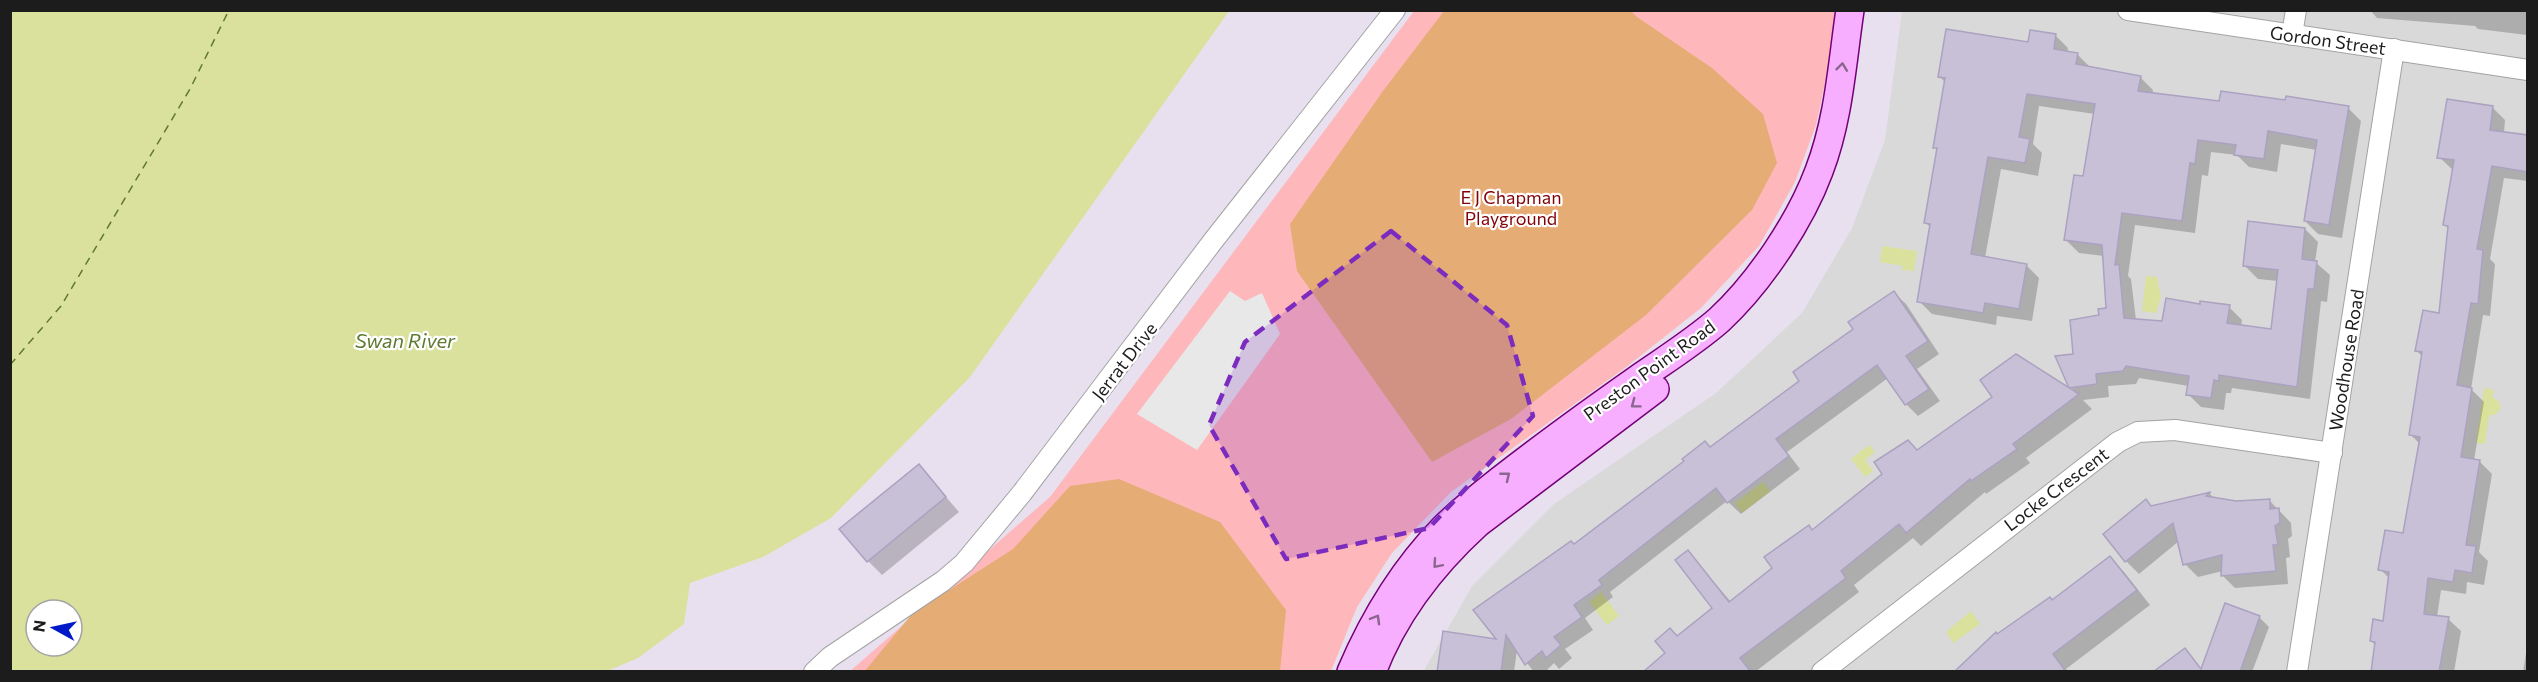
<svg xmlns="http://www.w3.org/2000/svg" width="2538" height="682" font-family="Commissioner,sans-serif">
<rect width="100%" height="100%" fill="#e8e0ef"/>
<polygon fill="#d9d9da" points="1902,11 2527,11 2527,671 1423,672 1472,586 1554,504 1716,393 1802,313 1852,228 1885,140"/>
<polygon fill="#feb7bb" points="1414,11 1836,11 1829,65 1816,125 1795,182 1759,246 1701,308 1625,368 1451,492 1392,553 1357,607 1331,671 849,672 1050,497"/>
<g fill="#e6ac76">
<polygon points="1444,11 1631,11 1637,17 1712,68 1763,114 1777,163 1752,210 1646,315 1511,419 1432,462 1297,271 1290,224 1383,91"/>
<polygon points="1119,479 1220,522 1286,610 1280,671 864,672 912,614 1013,549 1070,486"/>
</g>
<polygon fill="#e8e8e8" points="1230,291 1245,301 1262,293 1280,334 1197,450 1137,414"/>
<g fill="#dae19c" fill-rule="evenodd">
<path d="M10 11 11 10 1229 11 970 377 831 518 763 557 690 583 684 624 638 658 605 672 11 671ZM36 610H72V646H36Z"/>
<polygon points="1882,246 1917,251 1914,271 1902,270 1903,266 1880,262"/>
<polygon points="2146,276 2157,277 2161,297 2156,313 2142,311"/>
<polygon points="2484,388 2494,390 2492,397 2498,400 2501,408 2496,414 2489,416 2485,444 2476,443"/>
<polygon points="1869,445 1875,452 1865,460 1873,471 1865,477 1851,459"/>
<polygon points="1763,482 1770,491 1742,513 1735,503"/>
<polygon points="1601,592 1619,616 1607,625 1589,602"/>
<polygon points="1971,611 1980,624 1953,643 1946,632"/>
</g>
<g fill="#0003">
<polygon points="2370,10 2528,10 2527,35 2478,29 2475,26 2377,18"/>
<polygon points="2055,35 2068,48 2067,53 2077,54 2090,67 2140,77 2153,90 2152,95 2221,103 2348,108 2361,121 2342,238 2318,234 2305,221 2317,150 2281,144 2277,172 2249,167 2237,155 2211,152 2208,176 2202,175 2195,233 2135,225 2128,276 2131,279 2136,320 2164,322 2201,305 2229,307 2242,320 2241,326 2272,330 2278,281 2258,279 2245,266 2305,229 2318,242 2315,262 2330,275 2327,302 2321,301 2310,399 2232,388 2231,393 2226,393 2224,410 2201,407 2188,394 2189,386 2139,378 2136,384 2108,386 2109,397 2083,400 2092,409 2026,458 2030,463 1986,494 1985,492 1921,546 1913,538 1854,585 1859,592 1755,672 1645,672 1667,654 1678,638 1714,608 1688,552 1731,602 1774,568 1813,531 1917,452 2076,393 2071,387 2074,355 2108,310 2104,256 2079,253 2066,240 2084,178 2095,114 2039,106 2033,144 2042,153 2038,176 2001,169 1985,258 2026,265 2039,278 2032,321 1997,316 1996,325 1932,314 1919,301 1931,228 1925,222 1938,150 1935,147 1946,83 1940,77"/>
<polygon points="2493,108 2505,120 2504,133 2528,137 2528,181 2504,178 2490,259 2495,264 2490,316 2483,315 2471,389 2484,402 2474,460 2479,461 2492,474 2479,552 2488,561 2484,585 2467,582 2466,594 2441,590 2437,617 2448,619 2461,631 2454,672 2372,672 2376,646 2371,641 2385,622 2390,579 2380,569 2405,535 2420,444 2410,434 2423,357 2417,351 2440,315 2449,229 2444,225 2454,171 2439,157"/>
<polygon points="1893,292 1906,304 1939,354 1917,369 1940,401 1918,416 1906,404 1888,378 1787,452 1800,469 1741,514 1727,501 1610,592 1613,597 1585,618 1593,630 1565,649 1572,658 1559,669 1554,663 1545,672 1534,672 1517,650 1514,672 1439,672 1500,641 1574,546 1801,381"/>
<polygon points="919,466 959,512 882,575 868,561"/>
<polygon points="2210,494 2215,499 2235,502 2269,500 2291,523 2292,536 2288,539 2290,557 2286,558 2288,584 2235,588 2222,575 2223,571 2198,577 2185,564 2179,541 2139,574 2126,561 2152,508"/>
<polygon points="2110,558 2124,572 2150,605 2066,669 2068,672 1956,672 1997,636 2053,602"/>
<polygon points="2226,605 2260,618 2269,627 2252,672 2219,672"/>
<polygon points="2528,640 2528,672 2523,672"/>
</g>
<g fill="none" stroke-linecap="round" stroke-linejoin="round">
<polyline stroke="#5f7a30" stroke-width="1.5" stroke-dasharray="8 6" stroke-linecap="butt" points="10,365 61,306 190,89 229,10"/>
</g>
<g fill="#c7c0d6" stroke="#aba1c1" stroke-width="1.5">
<polygon points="1946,29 2028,42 2030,30 2056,34 2054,49 2078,53 2076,64 2141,76 2138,91 2219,101 2221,91 2285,100 2286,96 2349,106 2329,225 2304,221 2317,140 2268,131 2264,159 2234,155 2236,145 2198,140 2195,164 2190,163 2182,221 2122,213 2115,265 2119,264 2124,318 2162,321 2166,298 2200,304 2200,301 2230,305 2227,323 2271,329 2278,270 2243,266 2248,221 2305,228 2302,259 2317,261 2314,289 2308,289 2297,387 2219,375 2219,381 2214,380 2211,398 2186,395 2189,376 2126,366 2123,371 2096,374 2097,384 2069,388 2055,356 2073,354 2070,320 2099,315 2098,309 2106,308 2102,245 2064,240 2074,175 2083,176 2095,104 2027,94 2019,137 2030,139 2025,163 1988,157 1971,254 2027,264 2019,309 1985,303 1983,313 1917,302 1930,224 1924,223 1937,148 1933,148 1945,78 1938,77"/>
<polygon points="2447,99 2493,106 2490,130 2528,135 2528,172 2492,166 2477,249 2483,250 2478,304 2471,303 2457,385 2472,388 2461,457 2480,460 2466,545 2476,546 2472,573 2455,570 2453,582 2428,578 2424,614 2449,617 2439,672 2371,672 2375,642 2370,641 2373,619 2383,621 2389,572 2378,570 2385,530 2403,533 2420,437 2409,435 2422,352 2415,351 2423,310 2439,313 2448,226 2443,225 2454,160 2437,158"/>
<polygon points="1894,291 1928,341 1906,356 1929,389 1905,405 1877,365 1776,439 1789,456 1727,503 1716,488 1599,580 1602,585 1574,605 1582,617 1554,637 1561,645 1546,658 1542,651 1525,665 1506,635 1501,672 1437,672 1443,631 1496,639 1473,610 1571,541 1574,544 1684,461 1682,459 1705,441 1710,447 1799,381 1793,372 1853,329 1848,322"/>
<polygon points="2016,354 2079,394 2013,444 2017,449 1971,481 1970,479 1906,533 1899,524 1841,571 1846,578 1740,658 1751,672 1643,672 1665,653 1655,641 1670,628 1677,636 1712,608 1675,560 1688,550 1729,602 1772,568 1764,557 1809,525 1812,530 1882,474 1874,462 1908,440 1917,450 1992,397 1980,380"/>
<polygon points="919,464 946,497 867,562 839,529"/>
<polygon points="2211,492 2206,496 2236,501 2270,499 2270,509 2279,508 2280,523 2275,526 2278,545 2273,545 2276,571 2221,576 2222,555 2183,565 2173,523 2125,562 2103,534 2146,499 2151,506"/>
<polygon points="2110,556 2137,590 2053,654 2066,672 1954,672 1996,632 1997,634 2050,597 2052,600"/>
<polygon points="2225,603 2260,616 2240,672 2153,672 2185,648 2201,669"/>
</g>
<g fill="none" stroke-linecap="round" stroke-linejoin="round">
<defs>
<g id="street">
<polyline points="2128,10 2528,70"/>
<polyline points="2292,35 2296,10"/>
<polyline points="814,672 830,657 943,581 964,563 1022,493 1213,241 1395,10"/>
<polyline points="1822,672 2118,442 2138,432 2175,430 2332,453"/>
<polyline points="2297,672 2394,49"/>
</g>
<g id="secondary">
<path d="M1351 672C1374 618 1403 570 1444 528 1462 510 1483 494 1503 478 1548 443 1595 409 1642 376 1668 358 1695 341 1719 320 1759 283 1800 222 1819 171 1839 119 1842 64 1850 10"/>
<path d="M1372 672C1394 614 1433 564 1478 523L1655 389"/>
</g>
</defs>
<use href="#street" stroke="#a3a3a3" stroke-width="22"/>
<use href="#secondary" stroke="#730076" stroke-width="30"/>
<use href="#street" stroke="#fff" stroke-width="20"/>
<use href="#secondary" stroke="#f8aeff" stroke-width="27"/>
</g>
<defs><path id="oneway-chevron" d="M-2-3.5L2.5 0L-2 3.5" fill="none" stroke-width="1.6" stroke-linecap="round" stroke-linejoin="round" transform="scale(1.5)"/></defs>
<g stroke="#8a658e">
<use href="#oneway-chevron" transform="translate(1842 67) rotate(-83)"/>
<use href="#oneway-chevron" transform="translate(1635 404) rotate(143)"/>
<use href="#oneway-chevron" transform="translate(1506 476) rotate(-39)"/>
<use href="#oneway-chevron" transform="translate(1437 564) rotate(131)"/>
<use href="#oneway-chevron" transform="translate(1376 619) rotate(-60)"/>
</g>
<path fill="#7b2cbf" fill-opacity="0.2" stroke="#7b2cbf" stroke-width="4.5" stroke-dasharray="12 8" stroke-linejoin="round" d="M1391 231 1507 325 1533 416 1429 528 1286 559 1209 425 1245 342Z"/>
<g text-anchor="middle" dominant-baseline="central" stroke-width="4.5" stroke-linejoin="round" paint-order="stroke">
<g font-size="18" fill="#1c1c1c" stroke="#fff">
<text transform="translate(2328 40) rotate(8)">Gordon Street</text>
<text transform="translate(2346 360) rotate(-81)">Woodhouse Road</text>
<text transform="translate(1124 361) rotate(-52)">Jerrat Drive</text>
<text transform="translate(1649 370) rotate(-36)">Preston Point Road</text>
<text transform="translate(2056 489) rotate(-37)">Locke Crescent</text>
</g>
<g font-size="18" fill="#820107" stroke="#fff">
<text x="1511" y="197">E J Chapman<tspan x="1511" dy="21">Playground</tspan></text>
</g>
<g font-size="20" font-style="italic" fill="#5f7a30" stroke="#fff">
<text x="405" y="340">Swan River</text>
</g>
</g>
<rect width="2538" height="682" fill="none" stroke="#1c1c1c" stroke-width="24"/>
<g transform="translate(54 628) rotate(278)"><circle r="28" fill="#ffffff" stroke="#a4a4a4" stroke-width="1.5"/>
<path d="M0-4.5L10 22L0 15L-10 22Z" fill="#001ac8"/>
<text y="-9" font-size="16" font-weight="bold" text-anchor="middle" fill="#1c1c1c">N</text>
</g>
</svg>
